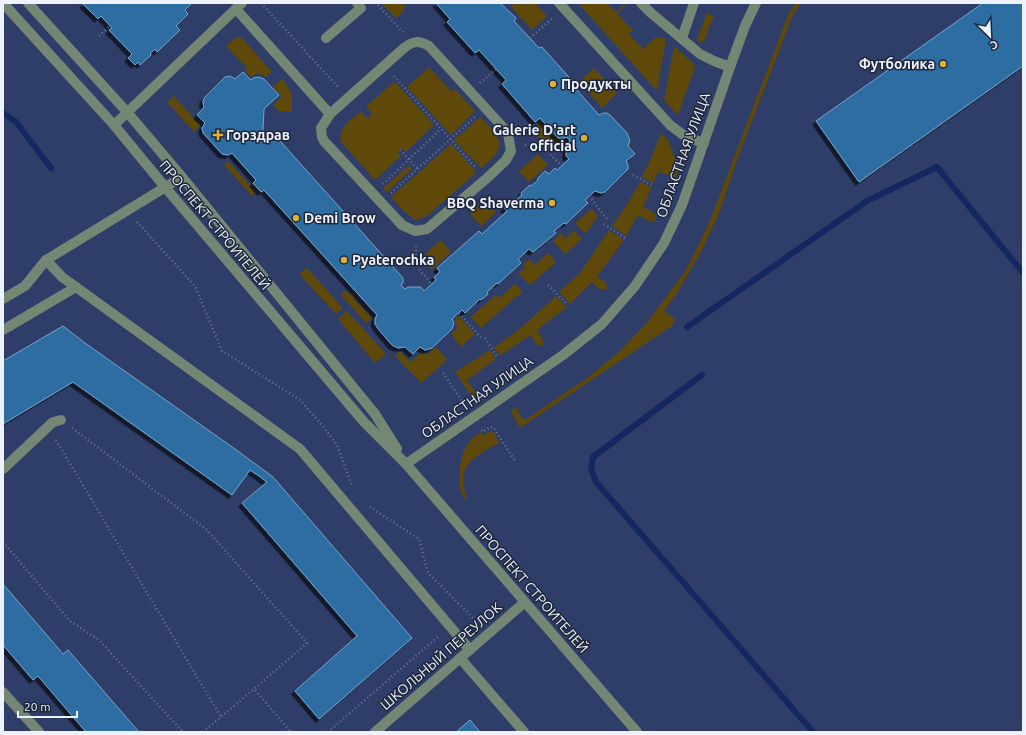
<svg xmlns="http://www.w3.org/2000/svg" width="1026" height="735" font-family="Ubuntu,sans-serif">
<defs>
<filter id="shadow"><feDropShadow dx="-3.5" dy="3.5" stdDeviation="0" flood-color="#0009"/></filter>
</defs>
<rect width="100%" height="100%" fill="#2e3e69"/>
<g fill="#5e480a">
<polygon points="381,3 405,3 404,11 396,18"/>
<polygon points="515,3 535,3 547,16 532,30 511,7"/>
<polygon points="578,3 607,3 616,12 625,3 626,3 626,5 617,14 633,30 631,32 630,31 628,33 643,49 655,38 661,37 666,39 657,91"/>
<polygon points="795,3 801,3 792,17 737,160 720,211 701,252 679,290 664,311 675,319 672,326 520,428 512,414 512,410 516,407 521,417 525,420 591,375 620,351 648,321 686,270 709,223 788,15"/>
<polygon points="707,13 714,16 704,41 700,43 697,40"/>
<path d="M238 37 242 38 272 72 265 77C261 73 255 73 251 77L245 71 247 68 226 46 235 38Z"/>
<polygon points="674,46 694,64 695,67 678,115 664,100"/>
<polygon points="429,67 451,91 455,89 475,111 451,135 407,87"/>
<polygon points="594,68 617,93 602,108 579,82"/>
<path d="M282 79C293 92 292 95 292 111H279L273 105 282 96 273 87Z"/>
<path d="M394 82 397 84 434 125 406 152 402 148 398 152 401 156 375 180 342 143C335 130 352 119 361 111L367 118 372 114 366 106Z"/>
<polygon points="174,96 200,125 194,132 167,102"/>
<path d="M480 117C487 125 505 138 498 150 494 157 487 163 481 168L454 140Z"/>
<polygon points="540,122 548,130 550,130 559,140 549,149 531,130"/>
<polygon points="661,133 668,140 679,169 676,177 658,172 653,183 642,177 649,163"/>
<polygon points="451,144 474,169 476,173 427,216 416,220 407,214 391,197"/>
<polygon points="538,154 548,165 529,182 519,171"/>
<polygon points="228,161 256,192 252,196 224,165"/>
<polygon points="409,165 412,169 387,192 383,188"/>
<path d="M640 182 652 187 643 207C648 210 656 211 656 219L654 221H649L638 215 626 236 612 226 628 203Z"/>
<polygon points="485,200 496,212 481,226 470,214"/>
<polygon points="592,209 598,216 585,234 575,223"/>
<polygon points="574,230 582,239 565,254 553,241 561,233 565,238"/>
<path d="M609 230 624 240 611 258 597 276 606 283 607 289C601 292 596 286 592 282L570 304 559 292 579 274 589 260Z"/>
<polygon points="441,240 451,252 432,270 421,258"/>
<polygon points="548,253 556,262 530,285 518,273 525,268 523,265 529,259 535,265"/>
<polygon points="307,268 343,308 336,314 299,274"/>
<polygon points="515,284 523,291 481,328 471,317 496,295 499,298"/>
<polygon points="346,290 350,295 353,293 356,295 353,298 372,318 366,323 341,295"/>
<polygon points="556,296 567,307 537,330 543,340 543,345 541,346 537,345 530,335 500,356 494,348 523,326"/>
<polygon points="347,311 386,354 375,363 338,319"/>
<polygon points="459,316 475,334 461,347 451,334 458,327 456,325 455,320"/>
<polygon points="436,347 447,360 421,383 395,356 400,351 410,362 422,352 426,353 427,355"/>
<polygon points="490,350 496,359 467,380 477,395 473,398 455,372"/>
<path d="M490 431 493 432 500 443C488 448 470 458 465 470 461 478 465 493 467 501 465 499 463 497 462 494 456 482 460 456 467 445 471 439 475 435 481 432L483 435Z"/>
</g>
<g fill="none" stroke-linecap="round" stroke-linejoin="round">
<g stroke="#152760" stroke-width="6">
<polyline points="3,113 16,122 51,168"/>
<polyline points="687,327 867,201 937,167 1023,273"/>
<polyline points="702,375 593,457 591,469 596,482 813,732"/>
</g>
</g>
<g fill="#2e6da1" stroke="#77a3cb" filter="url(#shadow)">
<polygon points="84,3 192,3 185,10 188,14 176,26 180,30 157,52 155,49 150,54 151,55 140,65 138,62 135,65 128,58 132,54 109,30 112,28 101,16 98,19 83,4"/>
<polygon points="436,3 500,3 516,18 514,21 539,48 542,47 577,86 576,89 599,115 603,113 607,113 611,116 627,133 630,141 628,146 635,154 626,161 628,165 628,169 605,192 601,193 595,191 585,200 588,203 566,224 564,223 554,231 556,233 533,252 529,249 518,259 521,263 498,284 497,283 487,292 488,294 481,300 480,299 465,313 462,310 452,319 454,323 452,329 432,348 429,349 425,350 420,347 413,354 405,347 398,348 392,345 379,330 375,324 375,319 377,315 264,190 261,192 253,183 256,180 232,153 228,155 222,154 203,133 202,128 205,123 197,115 204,107 203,102 204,98 225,77 230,76 235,79 243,72 251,80 253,78 259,77 264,79 279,95 264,109 263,130 266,133 272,132 403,278 403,283 401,285 405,289 408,287 421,287 424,291 436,280 434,277 440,272 437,268 479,231 482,234 507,211 504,208 514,199 516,200 522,195 521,193 530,185 531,186 538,180 537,179 545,171 549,174 555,168 557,170 569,159 566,156 567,143 570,141 567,137 564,138 558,138 540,118 535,122 502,84 506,80 479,50 475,53 447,22 450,19"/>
<polygon points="983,3 1023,3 1023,66 859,182 816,121"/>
<polygon points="63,326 85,343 235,449 273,477 412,638 319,719 295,691 357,636 242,503 267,482 259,476 250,470 232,495 73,382 3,424 3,361"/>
<polygon points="3,584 63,654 68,650 139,732 86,732 38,676 33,680 3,645"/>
<polygon points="470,720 480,732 456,732"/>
</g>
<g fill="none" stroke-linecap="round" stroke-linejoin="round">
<g stroke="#6a7697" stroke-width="2.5" stroke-dasharray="1 3" stroke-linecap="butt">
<polyline points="261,3 339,88"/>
<polyline points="378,5 403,32"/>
<polyline points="99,36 110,26"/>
<polyline points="530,38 554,17"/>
<polyline points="394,76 476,168"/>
<polyline points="480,83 496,69"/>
<polyline points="525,145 539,146 551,155 562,166"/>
<polyline points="400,150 418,169"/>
<polyline points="633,175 653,185"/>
<polyline points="383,184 441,129"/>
<polyline points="391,193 475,117"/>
<polyline points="589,196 607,219"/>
<polyline points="137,222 195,286 222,351 300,400 322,425 337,445 352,486"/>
<polyline points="604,224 625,238"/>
<polyline points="416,246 416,258 420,271 432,284"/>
<polyline points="548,285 568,305"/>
<polyline points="459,313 483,340"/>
<polyline points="485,338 498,358"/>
<polyline points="443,373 464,404"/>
<polyline points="72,428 207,530 307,643 254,689 291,732"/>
<polyline points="482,430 483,432 490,427 493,427 515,461"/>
<polyline points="56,440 221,717"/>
<polyline points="370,507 419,539 428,573 478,623"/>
<polyline points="3,542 70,621 99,640 183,732"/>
<polyline points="203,732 254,689"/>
<polyline points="328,732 439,636"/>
</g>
<g stroke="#748775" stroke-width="10">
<polyline points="3,3 114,125 165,187 364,422 406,464 637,732"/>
<polyline points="28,3 127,112 182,177 375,414 397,449"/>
<polyline points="559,3 670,125 686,137 704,143"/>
<polyline points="641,3 651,13 700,54 714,61 730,67"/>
<path d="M236 9 330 114 321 128 322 137 324 141 402 225 415 231 427 229 486 179 506 160 511 151 508 133 429 46C418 40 413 41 404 48L330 114"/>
<polyline points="326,38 361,8 357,3"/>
<polyline points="682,38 694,3"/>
<polyline points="114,125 242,3"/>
<polyline points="46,260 62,277 300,449 470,650"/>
<polyline points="3,299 25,286 46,260 182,177"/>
<polyline points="3,330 76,287"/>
<polyline points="406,464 563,355 602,324 635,286 664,243 682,205 730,67 745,26 756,3"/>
<polyline points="3,469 53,422 61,420"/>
<polyline points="460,658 524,732"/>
<polyline points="3,692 39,732"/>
<polyline points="375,732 525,602"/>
</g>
</g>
<g fill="#dfb034" stroke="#1e263a" stroke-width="1.5">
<circle cx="943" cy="64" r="4"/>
<circle cx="553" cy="84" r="4"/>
<path d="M216 129h4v4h4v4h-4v4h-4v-4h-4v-4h4z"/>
<circle cx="584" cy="138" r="4"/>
<circle cx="552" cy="203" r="4"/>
<circle cx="296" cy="218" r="4"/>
<circle cx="344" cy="260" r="4"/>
</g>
<g text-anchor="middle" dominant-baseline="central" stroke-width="3" stroke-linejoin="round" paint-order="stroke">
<g font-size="14" font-weight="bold" fill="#eef2fd" stroke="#1e263a" text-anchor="start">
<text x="935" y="64" text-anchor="end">Футболика</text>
<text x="561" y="84">Продукты</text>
<text x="576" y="130" text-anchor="end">Galerie D'art<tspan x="576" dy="16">official</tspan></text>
<text x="226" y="135">Горздрав</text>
<text x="544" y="203" text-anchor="end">BBQ Shaverma</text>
<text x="304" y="218">Demi Brow</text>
<text x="352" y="260">Pyaterochka</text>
</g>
<g font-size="14" fill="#eef2fd" stroke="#1e263a">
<text transform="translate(683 155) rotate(-70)">ОБЛАСТНАЯ УЛИЦА</text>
<text transform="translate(215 225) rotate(50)">ПРОСПЕКТ СТРОИТЕЛЕЙ</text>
<text transform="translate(477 397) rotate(-35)">ОБЛАСТНАЯ УЛИЦА</text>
<text transform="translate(532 589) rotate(49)">ПРОСПЕКТ СТРОИТЕЛЕЙ</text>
<text transform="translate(441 656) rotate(-41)">ШКОЛЬНЫЙ ПЕРЕУЛОК</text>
</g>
</g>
<rect width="1026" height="735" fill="none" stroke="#eef2fd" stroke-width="8"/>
<g transform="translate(990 36) rotate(156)" stroke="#1e263a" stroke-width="3" paint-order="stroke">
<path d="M0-3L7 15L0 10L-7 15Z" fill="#eef2fd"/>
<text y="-6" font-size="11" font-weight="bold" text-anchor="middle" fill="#eef2fd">С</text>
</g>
<path d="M18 711v6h59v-6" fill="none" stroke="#eef2fd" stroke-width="2"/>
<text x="24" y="711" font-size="12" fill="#eef2fd" stroke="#1e263a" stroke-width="3" paint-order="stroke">20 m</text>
</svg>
